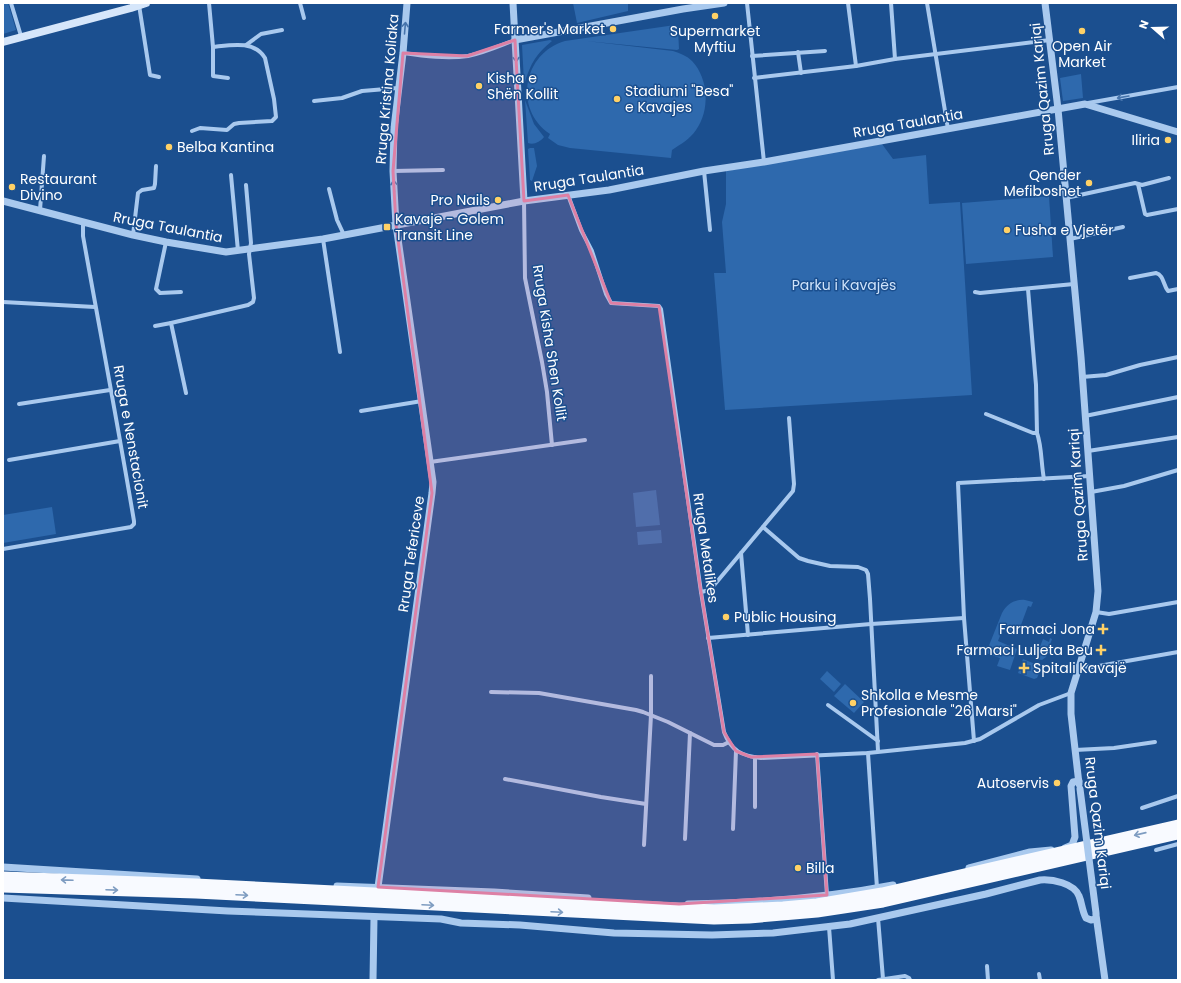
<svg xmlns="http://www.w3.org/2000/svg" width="1181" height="983" font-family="Poppins,sans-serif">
<rect width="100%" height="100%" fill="#1b4f8f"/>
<g fill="#2e69ad">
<polygon points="3,3 8,3 16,30 3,34"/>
<polygon points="573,3 628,3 628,11 577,23"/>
<path d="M675 25 677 26 678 29 679 49 677 50 586 41 673 51C680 53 687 56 692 61 709 79 710 111 696 130 690 139 681 144 672 150L671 158 570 148 558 145 548 138 550 134C513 109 523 53 565 41Z"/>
<path d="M550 40 552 41C536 54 531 63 525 82H524L522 45Z"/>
<polygon points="1081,74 1083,98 1063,101 1060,78"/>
<path d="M525 100 534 124 544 137C540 142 534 145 528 143Z"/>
<polygon points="882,144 893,159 926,155 929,204 960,202 972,395 725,410 714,273 726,273 722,222 726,204 726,171"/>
<polygon points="530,148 534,148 537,166 532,181 530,180 528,149"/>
<polygon points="1049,196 1053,257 966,264 962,203"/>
<polygon points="656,490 660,525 636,527 633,493"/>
<polygon points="52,507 56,534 3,543 3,515"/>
<polygon points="661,530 662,543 638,545 637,532"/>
<path d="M1025 600 1033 602 1031 607 1028 606 1018 633 1003 628 998 641 1017 649 1010 670 997 666 1000 658 986 653 1002 613C1007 604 1015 599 1025 600Z"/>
<polygon points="1050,638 1052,639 1046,657 1042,660 1035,659 1043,639 1049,642"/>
<polygon points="1023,659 1040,666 1041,669 1037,678 1034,679 1018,673"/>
<polygon points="827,671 841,684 834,692 820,679"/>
<polygon points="845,684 864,702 854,713 834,696"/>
</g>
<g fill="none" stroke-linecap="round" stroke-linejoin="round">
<g stroke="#a9c9ee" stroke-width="4">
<polyline points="11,3 21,36"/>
<polyline points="209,3 213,47 213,76 228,78"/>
<polyline points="300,3 304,18"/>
<polyline points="747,3 764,162"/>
<polyline points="848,3 856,66"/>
<polyline points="891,3 895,59"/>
<polyline points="927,3 948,129"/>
<polyline points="139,5 150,75 159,77"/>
<polyline points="246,45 261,34 282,30"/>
<polyline points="798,52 801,73"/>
<path d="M403 53C424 56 447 59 468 56 484 53 499 46 515 40"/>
<polyline points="752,56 825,51"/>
<polyline points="754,78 856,66 895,59 1050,40"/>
<polyline points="314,101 342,98 362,91 398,88"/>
<polyline points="1088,103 1178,87"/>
<path d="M192 131 200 128 227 130 234 124 239 123 272 121 276 117 274 99 265 58C254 40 231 45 213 47"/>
<polyline points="393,171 443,170"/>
<polyline points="704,171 710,230"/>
<polyline points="231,175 238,251"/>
<polyline points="1138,184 1145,214 1147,215 1178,209"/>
<polyline points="329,189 337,220 344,235"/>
<path d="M568 195 581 230 592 251 606 294 611 303 659 306 661 309 701 592 724 732C731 751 742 756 761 758L868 753 965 743 980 739 1039 705 1071 693"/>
<polyline points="1066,198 1135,183 1142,185 1169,178"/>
<polyline points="524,201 525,278 542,362 547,392 552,445"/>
<polyline points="40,210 44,156"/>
<polyline points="133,235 138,193 142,190 154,188 155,184 156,166"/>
<polyline points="323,239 340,352"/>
<polyline points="1070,239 1123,227"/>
<polyline points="166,242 156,289 160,293 181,292"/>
<path d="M1130 278 1156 273C1164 275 1163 285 1168 291L1178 289"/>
<path d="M1028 289 1036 385 1037 433C1042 447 1041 464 1044 479"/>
<polyline points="975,292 980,293 1074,284"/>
<polyline points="3,302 95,307"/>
<polyline points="155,326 171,323"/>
<polyline points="1082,377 1106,375 1140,365 1178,357"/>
<polyline points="186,393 171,323 248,305 253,302 254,298 249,254 251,243 246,185"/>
<polyline points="19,404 110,390"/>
<polyline points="361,411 422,401"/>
<polyline points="986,414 1033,433 1037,433"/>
<polyline points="1085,416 1178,397"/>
<polyline points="1088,451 1178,437"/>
<polyline points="9,460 120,441"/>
<polyline points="430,462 585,440"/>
<polyline points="1091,492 1124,486 1178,470"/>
<polyline points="763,527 799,558 808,561 830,566 858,567 866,570 868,574 870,599 878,751"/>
<path d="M3 549 131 527 134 524V521C118 426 100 331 83 236V222"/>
<polyline points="741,553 748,635"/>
<polyline points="701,592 710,590 793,491 794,484 789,418"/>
<polyline points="1096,612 1109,614 1178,602"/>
<polyline points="708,638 871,624 964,618"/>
<polyline points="1079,666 1093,667 1178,652"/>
<polyline points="491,692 539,693 636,710 643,712 668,722 714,745 723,745 729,742"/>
<polyline points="828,705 878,741"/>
<polyline points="974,741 964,618 958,483 1090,476"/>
<polyline points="1075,750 1114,748 1155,742"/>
<polyline points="868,753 877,888"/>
<polyline points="817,754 827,895"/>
<polyline points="755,757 755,807"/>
<polyline points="505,779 601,797 646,804"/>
<polyline points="1142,808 1178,796"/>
<polyline points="733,829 736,751"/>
<polyline points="685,839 690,733"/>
<polyline points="644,845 651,715 651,676"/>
<polyline points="1156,850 1178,844"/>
<polyline points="878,918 883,979"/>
<polyline points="829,927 833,980"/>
<polyline points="987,966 988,980"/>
<polyline points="1039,974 1040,980"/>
<polyline points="878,980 905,976 909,978 910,980"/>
</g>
<g stroke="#a9c9ee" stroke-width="7">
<polyline points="513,3 524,201"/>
<polyline points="1045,3 1058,109 1081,357 1098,591 1096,612 1071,693 1071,714 1079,784"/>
<polyline points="515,40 683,9 724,3"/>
<polyline points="3,201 133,235 166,242 226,252 323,239 524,201 609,190 704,171 764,162 1085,104 1178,132"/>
<polyline points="1065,848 1072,845 1075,837 1071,786 1073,782 1079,781"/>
<polyline points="3,867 197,879"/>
<polyline points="969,868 1030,852 1051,850"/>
<polyline points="337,886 494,892 588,898"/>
<polyline points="378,887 432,493 433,482 396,225 393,171 394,128 403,53 407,3"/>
<path d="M3 898 228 911 441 919 461 923 520 925 614 933 712 935 773 933 850 924 986 894 1040 880C1052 879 1074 883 1079 896 1082 903 1082 911 1086 918L1091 920 1096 919"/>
<path d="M688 904C756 903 826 898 893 885"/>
<polyline points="1096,915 1105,980"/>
<polyline points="373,980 374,918"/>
</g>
<polyline stroke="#d6e6fa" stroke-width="8" points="3,42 131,8 146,3"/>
<g stroke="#f8faff" stroke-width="11">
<polyline points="3,877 196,884 714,910 783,907 817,904 882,893 1178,825"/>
<polyline points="3,887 196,893 714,919 749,918 817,912 883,902 1178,834"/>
</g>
<polyline stroke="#a9c9ee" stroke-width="7" points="1080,789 1096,913"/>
</g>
<defs><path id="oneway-shaft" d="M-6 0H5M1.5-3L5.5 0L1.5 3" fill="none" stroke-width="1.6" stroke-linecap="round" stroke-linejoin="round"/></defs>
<g stroke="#4674ac">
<use href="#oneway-shaft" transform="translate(405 28) rotate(-85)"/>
<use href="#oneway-shaft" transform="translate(516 56) rotate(87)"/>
<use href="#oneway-shaft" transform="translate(1123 97) rotate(170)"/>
<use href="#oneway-shaft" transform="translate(394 186) rotate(-94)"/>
</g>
<g stroke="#7e9cc1">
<use href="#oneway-shaft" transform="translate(1140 834) rotate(167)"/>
<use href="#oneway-shaft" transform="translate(67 880) rotate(-178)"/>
<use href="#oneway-shaft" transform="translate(112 890) rotate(2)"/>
<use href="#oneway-shaft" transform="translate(242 895) rotate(3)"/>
<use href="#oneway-shaft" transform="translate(428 905) rotate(3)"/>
<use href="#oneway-shaft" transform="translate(557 912) rotate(3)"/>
</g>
<path fill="#dd80a5" fill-opacity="0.2" stroke="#dd80a5" stroke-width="3" stroke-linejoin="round" d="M515 40 524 201 568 195 611 303 659 306 701 592 724 732 736 751 751 757 817 754 827 895 679 904 378 887 432 493 396 225 393 171 403 53 467 56Z"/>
<g fill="#ffd166" stroke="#1b4f8f" stroke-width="1.5">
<circle cx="715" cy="16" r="4"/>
<circle cx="613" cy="29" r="4"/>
<circle cx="1082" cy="31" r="4"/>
<circle cx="479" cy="86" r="4"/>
<circle cx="617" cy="99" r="4"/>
<circle cx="1168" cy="140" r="4"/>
<circle cx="169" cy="147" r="4"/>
<circle cx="1089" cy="183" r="4"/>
<circle cx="12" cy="187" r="4"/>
<circle cx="498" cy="200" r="4"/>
<rect x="383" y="223" width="8" height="8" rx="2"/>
<circle cx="1007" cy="230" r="4"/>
<circle cx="726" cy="617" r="4"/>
<path d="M1101 623h4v4h4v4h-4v4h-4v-4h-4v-4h4z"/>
<path d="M1099 644h4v4h4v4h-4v4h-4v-4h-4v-4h4z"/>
<path d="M1022 662h4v4h4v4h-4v4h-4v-4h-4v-4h4z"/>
<circle cx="853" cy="703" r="4"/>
<circle cx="1057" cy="783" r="4"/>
<circle cx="798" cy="868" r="4"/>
</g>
<g text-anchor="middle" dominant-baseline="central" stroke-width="3" stroke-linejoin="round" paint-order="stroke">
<g font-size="14" fill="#fff" stroke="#1b4f8f" text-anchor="start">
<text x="605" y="29" text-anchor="end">Farmer's Market</text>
<text x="715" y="31" text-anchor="middle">Supermarket<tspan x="715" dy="16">Myftiu</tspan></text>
<text x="1082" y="46" text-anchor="middle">Open Air<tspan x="1082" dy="16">Market</tspan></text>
<text x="487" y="78">Kisha e<tspan x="487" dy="16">Shën Kollit</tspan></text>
<text x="625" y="91">Stadiumi "Besa"<tspan x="625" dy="16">e Kavajes</tspan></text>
<text x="1160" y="140" text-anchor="end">Iliria</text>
<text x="177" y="147">Belba Kantina</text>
<text x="1081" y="175" text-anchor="end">Qender<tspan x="1081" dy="16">Mefiboshet</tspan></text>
<text x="20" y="179">Restaurant<tspan x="20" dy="16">Divino</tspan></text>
<text x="490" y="200" text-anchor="end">Pro Nails</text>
<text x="395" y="219">Kavaje - Golem<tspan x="395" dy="16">Transit Line</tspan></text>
<text x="1015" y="230">Fusha e Vjetër</text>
<text x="734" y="617">Public Housing</text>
<text x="1095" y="629" text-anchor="end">Farmaci Jona</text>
<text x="1093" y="650" text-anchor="end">Farmaci Luljeta Beu</text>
<text x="1033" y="668">Spitali Kavajë</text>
<text x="861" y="695">Shkolla e Mesme<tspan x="861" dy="16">Profesionale "26 Marsi"</tspan></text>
<text x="1049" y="783" text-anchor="end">Autoservis</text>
<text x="806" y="868">Billa</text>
</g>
<g font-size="14" fill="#fff" stroke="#1b4f8f">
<text transform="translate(387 89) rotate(-85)">Rruga Kristina Koliaka</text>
<text transform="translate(1042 89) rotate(-96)">Rruga Qazim Kariqi</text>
<text transform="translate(908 123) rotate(-10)">Rruga Taulantia</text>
<text transform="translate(589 178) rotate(-9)">Rruga Taulantia</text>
<text transform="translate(168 227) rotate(11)">Rruga Taulantia</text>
<text transform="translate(550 343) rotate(81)">Rruga Kisha Shen Kollit</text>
<text transform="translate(131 437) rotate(80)">Rruga e Nenstacionit</text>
<text transform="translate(1078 495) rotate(-94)">Rruga Qazim Kariqi</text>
<text transform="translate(706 548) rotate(82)">Rruga Metalikes</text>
<text transform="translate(411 554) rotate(-82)">Rruga Tefericeve</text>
<text transform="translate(1098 823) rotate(83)">Rruga Qazim Kariqi</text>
</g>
<g font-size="14" fill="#cfe3fa" stroke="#1b4f8f">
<text x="844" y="285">Parku i Kavajës</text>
</g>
</g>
<rect width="1181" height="983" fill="none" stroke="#ffffff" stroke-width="8"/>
<g transform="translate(1153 28) rotate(290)" stroke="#1b4f8f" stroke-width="3" paint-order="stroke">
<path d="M0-3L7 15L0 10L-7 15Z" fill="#ffffff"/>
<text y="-6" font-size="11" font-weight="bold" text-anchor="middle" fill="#ffffff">N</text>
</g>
</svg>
